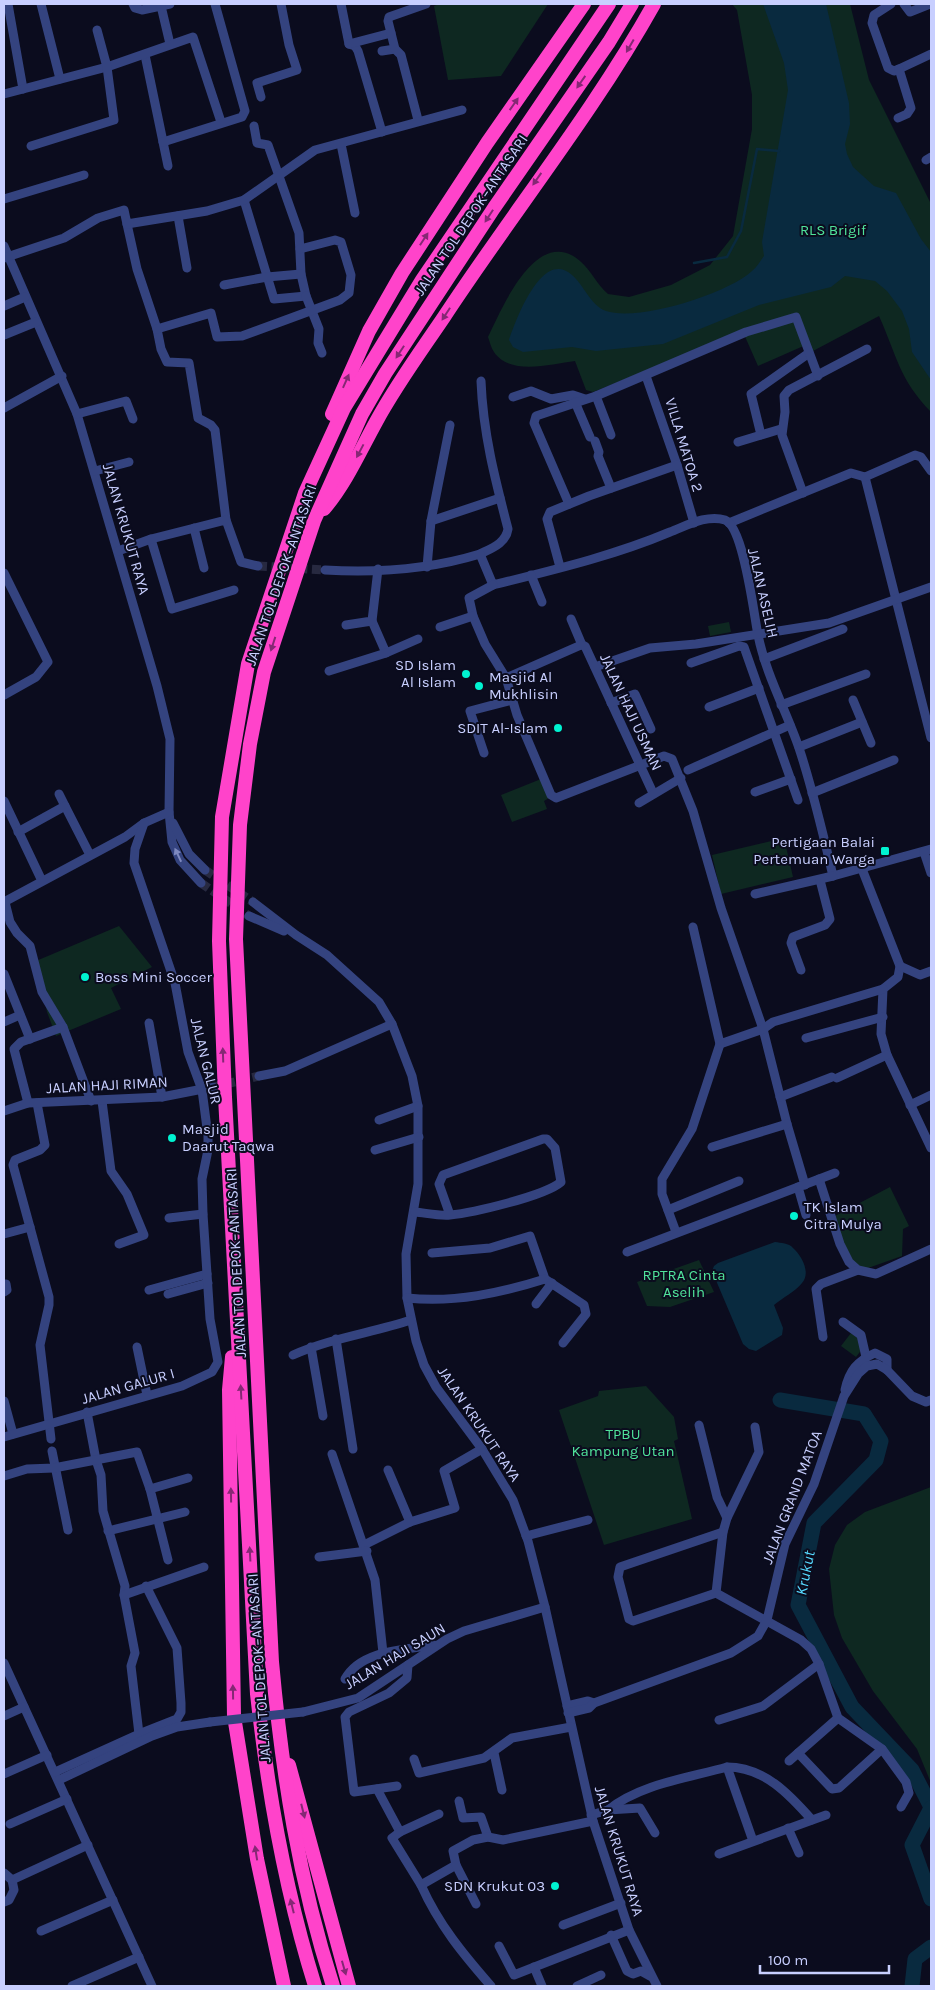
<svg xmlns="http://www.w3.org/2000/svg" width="935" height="1990" font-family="Karla,sans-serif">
<rect width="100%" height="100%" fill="#0b0c1e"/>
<g fill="#0e2821">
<polygon points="439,4 548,4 501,76 448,80 434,6"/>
<path d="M732 4H850L869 80 931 204V412C899 379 897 356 879 316L813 351 808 344 758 366 743 332 593 392 586 390 575 361C551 364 510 376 494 352 491 348 490 342 488 337 502 308 537 224 580 261 591 270 597 285 608 294L629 297 671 285 710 265 733 236 752 129V95L737 10Z"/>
<polygon points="729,622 731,632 710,636 708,626"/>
<polygon points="541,779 549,798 544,801 547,809 512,822 501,795"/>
<polygon points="784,838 793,877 721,894 712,855"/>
<polygon points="119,926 152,967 111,988 121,1009 56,1036 47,1012 36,961"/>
<polygon points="890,1187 909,1226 903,1229 902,1256 854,1273 833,1217"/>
<polygon points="699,1260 714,1292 670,1307 647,1306 637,1282"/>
<polygon points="851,1333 866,1344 856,1357 841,1346"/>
<polygon points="646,1386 674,1417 678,1439 674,1441 692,1519 604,1545 559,1410 598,1396 599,1391"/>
<polygon points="931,1487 931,1783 917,1749 873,1691 842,1638 834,1615 829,1569 835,1545 847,1525 865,1512"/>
</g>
<g fill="#092a3f">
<path d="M763 4H826L849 103 850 124 845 144 847 154 853 167 874 186 896 193 921 239 931 252V380L912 352 909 329 902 311 887 291 875 281 845 276 831 287 759 305 663 344 596 351 572 347 523 352 513 347 509 340C516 320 542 248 572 275 584 285 590 305 606 311 638 322 727 294 752 271 757 267 760 261 764 256L762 242 788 90 784 63Z"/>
<path d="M775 1242C781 1243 789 1243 793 1248 802 1256 811 1273 802 1283 795 1292 782 1298 774 1305L783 1328 782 1335 756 1351 749 1349 743 1344 712 1271 714 1266 718 1263Z"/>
</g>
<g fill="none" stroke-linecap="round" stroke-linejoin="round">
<polyline stroke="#092a3f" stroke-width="2.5" points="694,263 727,257 741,231 757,149 779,151"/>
<g stroke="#092a3f" stroke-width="15">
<polyline points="780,1400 864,1414 881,1441 876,1460 814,1523 798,1605 852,1707 912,1770 931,1807"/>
<polyline points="931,1808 912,1845 931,1899"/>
<polyline points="912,1986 915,1959 931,1947"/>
</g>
<g stroke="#272940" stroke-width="9" stroke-dasharray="9 4.5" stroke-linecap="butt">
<polyline points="258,566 325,570"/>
<polyline points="205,870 253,902"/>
<polyline points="201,883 249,916"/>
<polyline points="213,1087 259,1076"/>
</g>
<g stroke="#34437f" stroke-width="9">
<polyline points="8,4 23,89"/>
<polyline points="41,4 60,79"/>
<polyline points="133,4 135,8 142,10 170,4"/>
<polyline points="341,4 349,44 355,46 358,51 382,132"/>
<polyline points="891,4 874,15 872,23 888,68 894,71 899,69 931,54"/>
<polyline points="904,4 910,12 930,4"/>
<polyline points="161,6 170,44"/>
<polyline points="349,44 391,33"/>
<polyline points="382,51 395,49"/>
<polyline points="145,55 168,166"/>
<polyline points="4,94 107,67 193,37 221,122"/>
<polyline points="261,97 257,83 297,70 289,45 281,4"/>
<polyline points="898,118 907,114 911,108 899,69"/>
<polyline points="418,120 401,55 395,49 388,21 389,17 426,4"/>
<polyline points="163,142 242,117 245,111 215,4"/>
<polyline points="341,144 355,213"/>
<polyline points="31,146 114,120 107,67 97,30"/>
<polyline points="926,160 931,157"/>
<polyline points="4,199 84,175"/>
<polyline points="244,200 274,299 306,296 301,274 299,233 268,145 257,143 254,126"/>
<polyline points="178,216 187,268"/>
<polyline points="127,224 137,269 157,329 161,349 167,362 189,363 198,418 211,425 215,430 226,520"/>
<polyline points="4,246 77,414 157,686 170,739 169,812 172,842 180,860 201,883"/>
<polyline points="4,258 64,238 98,218 124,210 127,224 207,211 244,200 315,150 462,110"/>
<polyline points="224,285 267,277 301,274"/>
<polyline points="306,296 319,329 318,343 322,353"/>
<polyline points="4,306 25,297"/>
<polyline points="157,329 211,313 217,337 242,336 340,300 349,293 351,275 341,242 335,240 300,249"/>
<polyline points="4,335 36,322"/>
<polyline points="646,376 677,465 694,523"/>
<polyline points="596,396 611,435"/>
<polyline points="513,397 531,391 551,399 573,395 585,399"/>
<polyline points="575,402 590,437"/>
<polyline points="4,408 62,376"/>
<polyline points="77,414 126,401 133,419"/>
<polyline points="761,435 751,394 809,353"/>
<polyline points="595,441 599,452 598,456 611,488"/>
<polyline points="738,442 781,429"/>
<polyline points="95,471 129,462"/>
<polyline points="865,477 931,738"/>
<polyline points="803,493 782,435 785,412 784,396 789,390 867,349"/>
<polyline points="569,504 534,423 536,416 596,396 746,332 796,317 818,376"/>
<polyline points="431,521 500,498"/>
<polyline points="729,523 851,473 865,477 915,455 921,457 931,471"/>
<polyline points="194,528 204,568"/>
<polyline points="151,539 172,609 234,590"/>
<polyline points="118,551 151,539 226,520 241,562 258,566"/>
<path d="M480 554C492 548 506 543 508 529 495 479 483 433 481 381"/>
<polyline points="427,567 431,521 450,425"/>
<polyline points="560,567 547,519 550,512 589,496 677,465"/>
<path d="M325 570C376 573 431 569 480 554L493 585C553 570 613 556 670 532 686 526 707 514 725 520 744 527 754 616 758 635 766 675 786 710 799 748 813 790 823 834 833 876L931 849"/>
<polyline points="4,573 48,662 36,677 4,695"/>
<polyline points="531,575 542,602"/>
<polyline points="493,585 469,598 473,616 485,644 506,678 517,715 551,795 556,798 664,756 672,759 693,811 721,908 763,1029 787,1124 805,1185"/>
<polyline points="571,619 582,645"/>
<polyline points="372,621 386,653 418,639"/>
<polyline points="346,625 372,621 378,569"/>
<polyline points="440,627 473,616"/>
<polyline points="764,659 843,629"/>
<polyline points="691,663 739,646 744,647 798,800"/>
<polyline points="595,667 650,648 696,644 829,623 931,587"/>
<polyline points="329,671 386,653"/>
<polyline points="506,678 581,645 585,646 653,793"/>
<polyline points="853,700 871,743"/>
<polyline points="611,703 635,694 651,729"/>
<polyline points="781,705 866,674"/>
<polyline points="709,707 759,688"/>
<polyline points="799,747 862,722"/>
<polyline points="484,753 470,711 512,700"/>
<polyline points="688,770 790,725"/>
<polyline points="755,792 791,779"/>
<polyline points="812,793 894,760"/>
<polyline points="59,794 65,806"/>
<polyline points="4,801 42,881"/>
<polyline points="639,803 681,778"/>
<polyline points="173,823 189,854 205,870"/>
<polyline points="18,832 65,806 90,855"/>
<polyline points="924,852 931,873"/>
<polyline points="862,869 900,966 898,977 883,989 881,1034 887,1055 931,1148"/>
<polyline points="755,894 833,876"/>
<polyline points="4,902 125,837 144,823 169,812"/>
<polyline points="5,902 10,922 17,933 30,946 42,992 63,1027 91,1101"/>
<polyline points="253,902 296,935 327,955 379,1002 392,1024 412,1076 418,1106 418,1184 406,1254 407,1298 416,1341 424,1365 436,1387 482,1449 513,1500 528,1541 545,1607 593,1821 629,1930 657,1986"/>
<polyline points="249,916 284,931"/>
<polyline points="693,927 720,1044 763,1029 773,1022 883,989"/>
<polyline points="900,966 920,975 931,971"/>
<polyline points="801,970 791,943 793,937 825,925 830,919 820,880"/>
<polyline points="4,974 30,1039"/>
<polyline points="4,1022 20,1015"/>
<polyline points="149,1023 162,1097"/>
<polyline points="806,1038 883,1017"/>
<polyline points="259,1076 285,1071 392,1024"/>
<polyline points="837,1078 887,1055"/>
<polyline points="780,1097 832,1077"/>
<polyline points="102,1101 111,1171 127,1194 144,1235 119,1244"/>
<polyline points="28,1103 14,1049 21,1042 63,1027"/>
<polyline points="37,1103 45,1145 40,1150 15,1160 13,1165 49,1297 49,1305 40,1345 51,1439"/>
<polyline points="910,1105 931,1095"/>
<polyline points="4,1111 28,1103 162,1097 213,1087"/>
<polyline points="379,1120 418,1106"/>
<polyline points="712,1147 787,1124"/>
<polyline points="375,1150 419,1137"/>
<polyline points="819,1179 840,1244 849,1262 858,1270 876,1274 931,1249"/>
<polyline points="798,1187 806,1215"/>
<polyline points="668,1210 739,1181"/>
<path d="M415 1212C426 1213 439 1216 450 1215 472 1213 545 1196 561 1182L555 1148 547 1139H543L443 1175 439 1184 450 1215"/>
<polyline points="169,1218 203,1214"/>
<polyline points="676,1232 662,1194 662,1179 692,1129 720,1044"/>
<polyline points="4,1234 30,1227"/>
<polyline points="627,1252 835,1173"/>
<polyline points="432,1253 490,1248 530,1236 545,1279 584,1305 586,1314 563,1343"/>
<polyline points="149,1290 207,1274"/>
<polyline points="4,1292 7,1290 6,1284"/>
<polyline points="168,1294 208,1283"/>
<path d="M407 1298C455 1303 501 1293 545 1279"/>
<polyline points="536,1304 552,1283"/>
<polyline points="843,1322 861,1335 866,1357"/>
<polyline points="823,1337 816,1289 821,1284 858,1270"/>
<polyline points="336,1339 353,1449"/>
<polyline points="137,1347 147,1395"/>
<polyline points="311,1347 323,1416"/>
<path d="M293 1355C331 1338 371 1333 411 1320"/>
<path d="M845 1390C849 1371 857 1361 875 1353L887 1359V1370"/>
<polyline points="4,1401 13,1434"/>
<polyline points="87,1412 96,1460 101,1475 103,1511 125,1586 124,1595 135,1653 131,1666 139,1734"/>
<polyline points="699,1425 717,1497 727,1518"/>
<polyline points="755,1427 759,1452 727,1518 723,1532 716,1593 801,1640 811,1649 819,1664 838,1718 882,1749 906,1782 909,1793 901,1807"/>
<polyline points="4,1437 182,1386 212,1372 218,1362 210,1319 203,1214 202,1179 208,1150 208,1136 202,1090 188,1052 175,983 134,863 135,849 144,823"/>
<polyline points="52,1451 68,1530"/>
<polyline points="332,1454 375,1580 383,1653"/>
<polyline points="388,1470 410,1522"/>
<polyline points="4,1476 27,1469 54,1468 137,1452 150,1489"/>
<polyline points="108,1531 185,1512"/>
<polyline points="526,1536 588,1520"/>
<polyline points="364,1545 410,1522 455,1508 444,1471 482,1449"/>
<polyline points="319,1557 367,1551"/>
<polyline points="168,1560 150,1489 188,1478"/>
<polyline points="716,1593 633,1621 629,1619 618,1577 620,1567 723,1532"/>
<polyline points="124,1595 204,1567"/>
<polyline points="4,1663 152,1986"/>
<path d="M345 1679C361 1650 404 1650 434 1645"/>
<polyline points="567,1706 588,1701 594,1703"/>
<polyline points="303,1712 358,1698 447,1639 464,1631 545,1607"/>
<polyline points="568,1713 589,1708 594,1703 731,1653 758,1636 767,1620 785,1544 814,1484 844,1396 858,1374 867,1366 877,1364 887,1370 912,1396 926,1402 931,1400"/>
<polyline points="4,1716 24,1707"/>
<polyline points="719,1720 763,1706 819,1664"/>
<polyline points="494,1753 502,1790"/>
<polyline points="798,1753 832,1789 839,1788 882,1749"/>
<polyline points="414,1759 419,1773 484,1758 512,1738 571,1727"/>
<polyline points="789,1761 838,1718"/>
<polyline points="727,1767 753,1841"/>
<polyline points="55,1772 139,1734 177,1719 181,1712 181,1703 177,1648 146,1586"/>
<polyline points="4,1774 47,1755"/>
<polyline points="59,1780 152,1736 177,1727 210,1722"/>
<polyline points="397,1786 354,1792 345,1717 349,1712 389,1693 407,1678 408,1665"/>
<polyline points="377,1789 400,1832 439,1814"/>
<polyline points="459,1801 463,1818 481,1817 488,1837"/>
<path d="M608 1810C640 1784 688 1778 727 1767 764 1767 789 1794 812 1820"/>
<polyline points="591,1815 608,1810 640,1808 655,1833"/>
<polyline points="10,1824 67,1799"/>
<polyline points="788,1828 799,1853"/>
<polyline points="400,1832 392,1838 421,1885"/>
<polyline points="719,1854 826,1815"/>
<path d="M456 1865 421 1885C439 1925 463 1954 491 1986"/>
<polyline points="4,1873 12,1880 14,1890 9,1900 4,1902"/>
<polyline points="12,1880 88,1845"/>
<polyline points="476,1904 456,1865 453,1851 473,1840 488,1837 503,1840 593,1821"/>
<polyline points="563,1925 621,1903"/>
<polyline points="41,1931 113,1900"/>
<polyline points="611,1935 627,1971 633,1974 641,1971 650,1976"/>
<polyline points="499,1946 514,1975 629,1930"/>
<polyline points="534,1967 542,1986"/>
<polyline points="72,1986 139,1957"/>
<polyline points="577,1986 601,1975"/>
</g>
<g stroke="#ff43ca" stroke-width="14">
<polyline points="332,414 369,331 402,273 487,143 584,4"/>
<path d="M324 509C346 483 360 451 376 422 396 385 421 351 444 317 513 212 593 113 654 4"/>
<polyline points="232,1357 229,1390 234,1716 257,1859 284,1986"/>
<polyline points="289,1765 349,1986"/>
<path d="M315 1986C285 1890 268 1794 257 1694L225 1097 219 941 222 817 248 664 305 493 344 408 422 280 609 4"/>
<path d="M333 1986C299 1881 282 1773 272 1662L236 939 240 825 250 744 264 672 314 521 362 414 385 374 494 208 609 42 632 4"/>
</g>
<polyline stroke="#34437f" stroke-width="9" points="210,1722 303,1712"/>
</g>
<defs><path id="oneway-solid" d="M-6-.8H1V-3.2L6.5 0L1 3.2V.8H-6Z" transform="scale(1.25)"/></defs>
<g fill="#852874">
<use href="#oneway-solid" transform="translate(630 46) rotate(120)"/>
<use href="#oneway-solid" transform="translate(581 82) rotate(125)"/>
<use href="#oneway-solid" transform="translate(514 104) rotate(-55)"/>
<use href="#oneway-solid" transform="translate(537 179) rotate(125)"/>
<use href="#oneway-solid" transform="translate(489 216) rotate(123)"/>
<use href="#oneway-solid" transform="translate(424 239) rotate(-57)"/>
<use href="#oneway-solid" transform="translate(446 314) rotate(123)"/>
<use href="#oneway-solid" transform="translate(400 352) rotate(123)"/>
<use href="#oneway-solid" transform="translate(346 381) rotate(-66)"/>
<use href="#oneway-solid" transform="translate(360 451) rotate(118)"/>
<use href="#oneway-solid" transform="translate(273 644) rotate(108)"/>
<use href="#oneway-solid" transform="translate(223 1055) rotate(-92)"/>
<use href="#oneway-solid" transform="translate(241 1392) rotate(-93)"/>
<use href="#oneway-solid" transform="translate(231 1495) rotate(-91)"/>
<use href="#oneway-solid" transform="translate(250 1554) rotate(-93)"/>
<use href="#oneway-solid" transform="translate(233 1692) rotate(-91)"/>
<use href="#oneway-solid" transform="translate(303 1811) rotate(76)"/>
<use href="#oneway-solid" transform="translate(256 1853) rotate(-99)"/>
<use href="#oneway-solid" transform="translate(292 1906) rotate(-104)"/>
<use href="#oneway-solid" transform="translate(344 1968) rotate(74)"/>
</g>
<use fill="#7e89bf" href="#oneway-solid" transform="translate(178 855) rotate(-115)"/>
<g fill="#00f3d1" stroke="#0b0c1e" stroke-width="2">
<circle cx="466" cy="674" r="5"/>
<circle cx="479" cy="686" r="5"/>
<circle cx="558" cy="728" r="5"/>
<rect x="880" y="846" width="10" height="10" rx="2.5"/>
<circle cx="85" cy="977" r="5"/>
<circle cx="172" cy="1138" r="5"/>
<circle cx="794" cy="1216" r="5"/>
<circle cx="555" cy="1886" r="5"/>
</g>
<g text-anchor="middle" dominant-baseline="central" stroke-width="4" stroke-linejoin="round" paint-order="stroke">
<g font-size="15" fill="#c8cfff" stroke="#0b0c1e">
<text transform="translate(471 215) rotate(-56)">JALAN TOL DEPOK–ANTASARI</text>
<text transform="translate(684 445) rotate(73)">VILLA MATOA 2</text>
<text transform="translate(126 529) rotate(74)">JALAN KRUKUT RAYA</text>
<text transform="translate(281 575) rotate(-71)">JALAN TOL DEPOK–ANTASARI</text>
<text transform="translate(763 593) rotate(77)">JALAN ASELIH</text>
<text transform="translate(631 712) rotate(65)">JALAN HAJI USMAN</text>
<text transform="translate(206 1061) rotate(76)">JALAN GALUR</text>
<text transform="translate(107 1085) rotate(-3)">JALAN HAJI RIMAN</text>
<text transform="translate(236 1263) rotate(-93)">JALAN TOL DEPOK–ANTASARI</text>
<text transform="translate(128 1386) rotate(-16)">JALAN GALUR I</text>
<text transform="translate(479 1424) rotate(56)">JALAN KRUKUT RAYA</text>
<text transform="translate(792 1497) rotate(-69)">JALAN GRAND MATOA</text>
<text transform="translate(395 1656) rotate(-31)">JALAN HAJI SAUN</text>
<text transform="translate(259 1668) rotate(-94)">JALAN TOL DEPOK–ANTASARI</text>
<text transform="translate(619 1851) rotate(73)">JALAN KRUKUT RAYA</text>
</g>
<g font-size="15" fill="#50e39b" stroke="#0b0c1e">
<text x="833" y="230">RLS Brigif</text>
<text x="684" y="1275">RPTRA Cinta<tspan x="684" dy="17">Aselih</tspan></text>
<text x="623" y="1434">TPBU<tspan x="623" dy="17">Kampung Utan</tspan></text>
</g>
<g font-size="15" fill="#c8cfff" stroke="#0b0c1e" text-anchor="end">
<text x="456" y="665">SD Islam<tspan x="456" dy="17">Al Islam</tspan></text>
<text x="489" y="677" text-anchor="start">Masjid Al<tspan x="489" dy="17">Mukhlisin</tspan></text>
<text x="548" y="728">SDIT Al-Islam</text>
<text x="875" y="842">Pertigaan Balai<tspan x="875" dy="17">Pertemuan Warga</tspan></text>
<text x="95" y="977" text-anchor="start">Boss Mini Soccer</text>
<text x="182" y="1129" text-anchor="start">Masjid<tspan x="182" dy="17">Daarut Taqwa</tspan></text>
<text x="804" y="1207" text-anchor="start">TK Islam<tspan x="804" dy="17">Citra Mulya</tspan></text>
<text x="545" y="1886">SDN Krukut 03</text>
</g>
<g font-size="16" font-style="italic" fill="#56d9ff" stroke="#0b0c1e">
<text transform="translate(805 1573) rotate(-79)">Krukut</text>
</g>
</g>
<rect width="935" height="1990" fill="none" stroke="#c8cfff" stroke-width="10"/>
<path d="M760 1965v8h129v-8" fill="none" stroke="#c8cfff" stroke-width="2.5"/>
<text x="768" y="1965" font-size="15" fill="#c8cfff" stroke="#0b0c1e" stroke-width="4" paint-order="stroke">100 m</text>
</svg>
